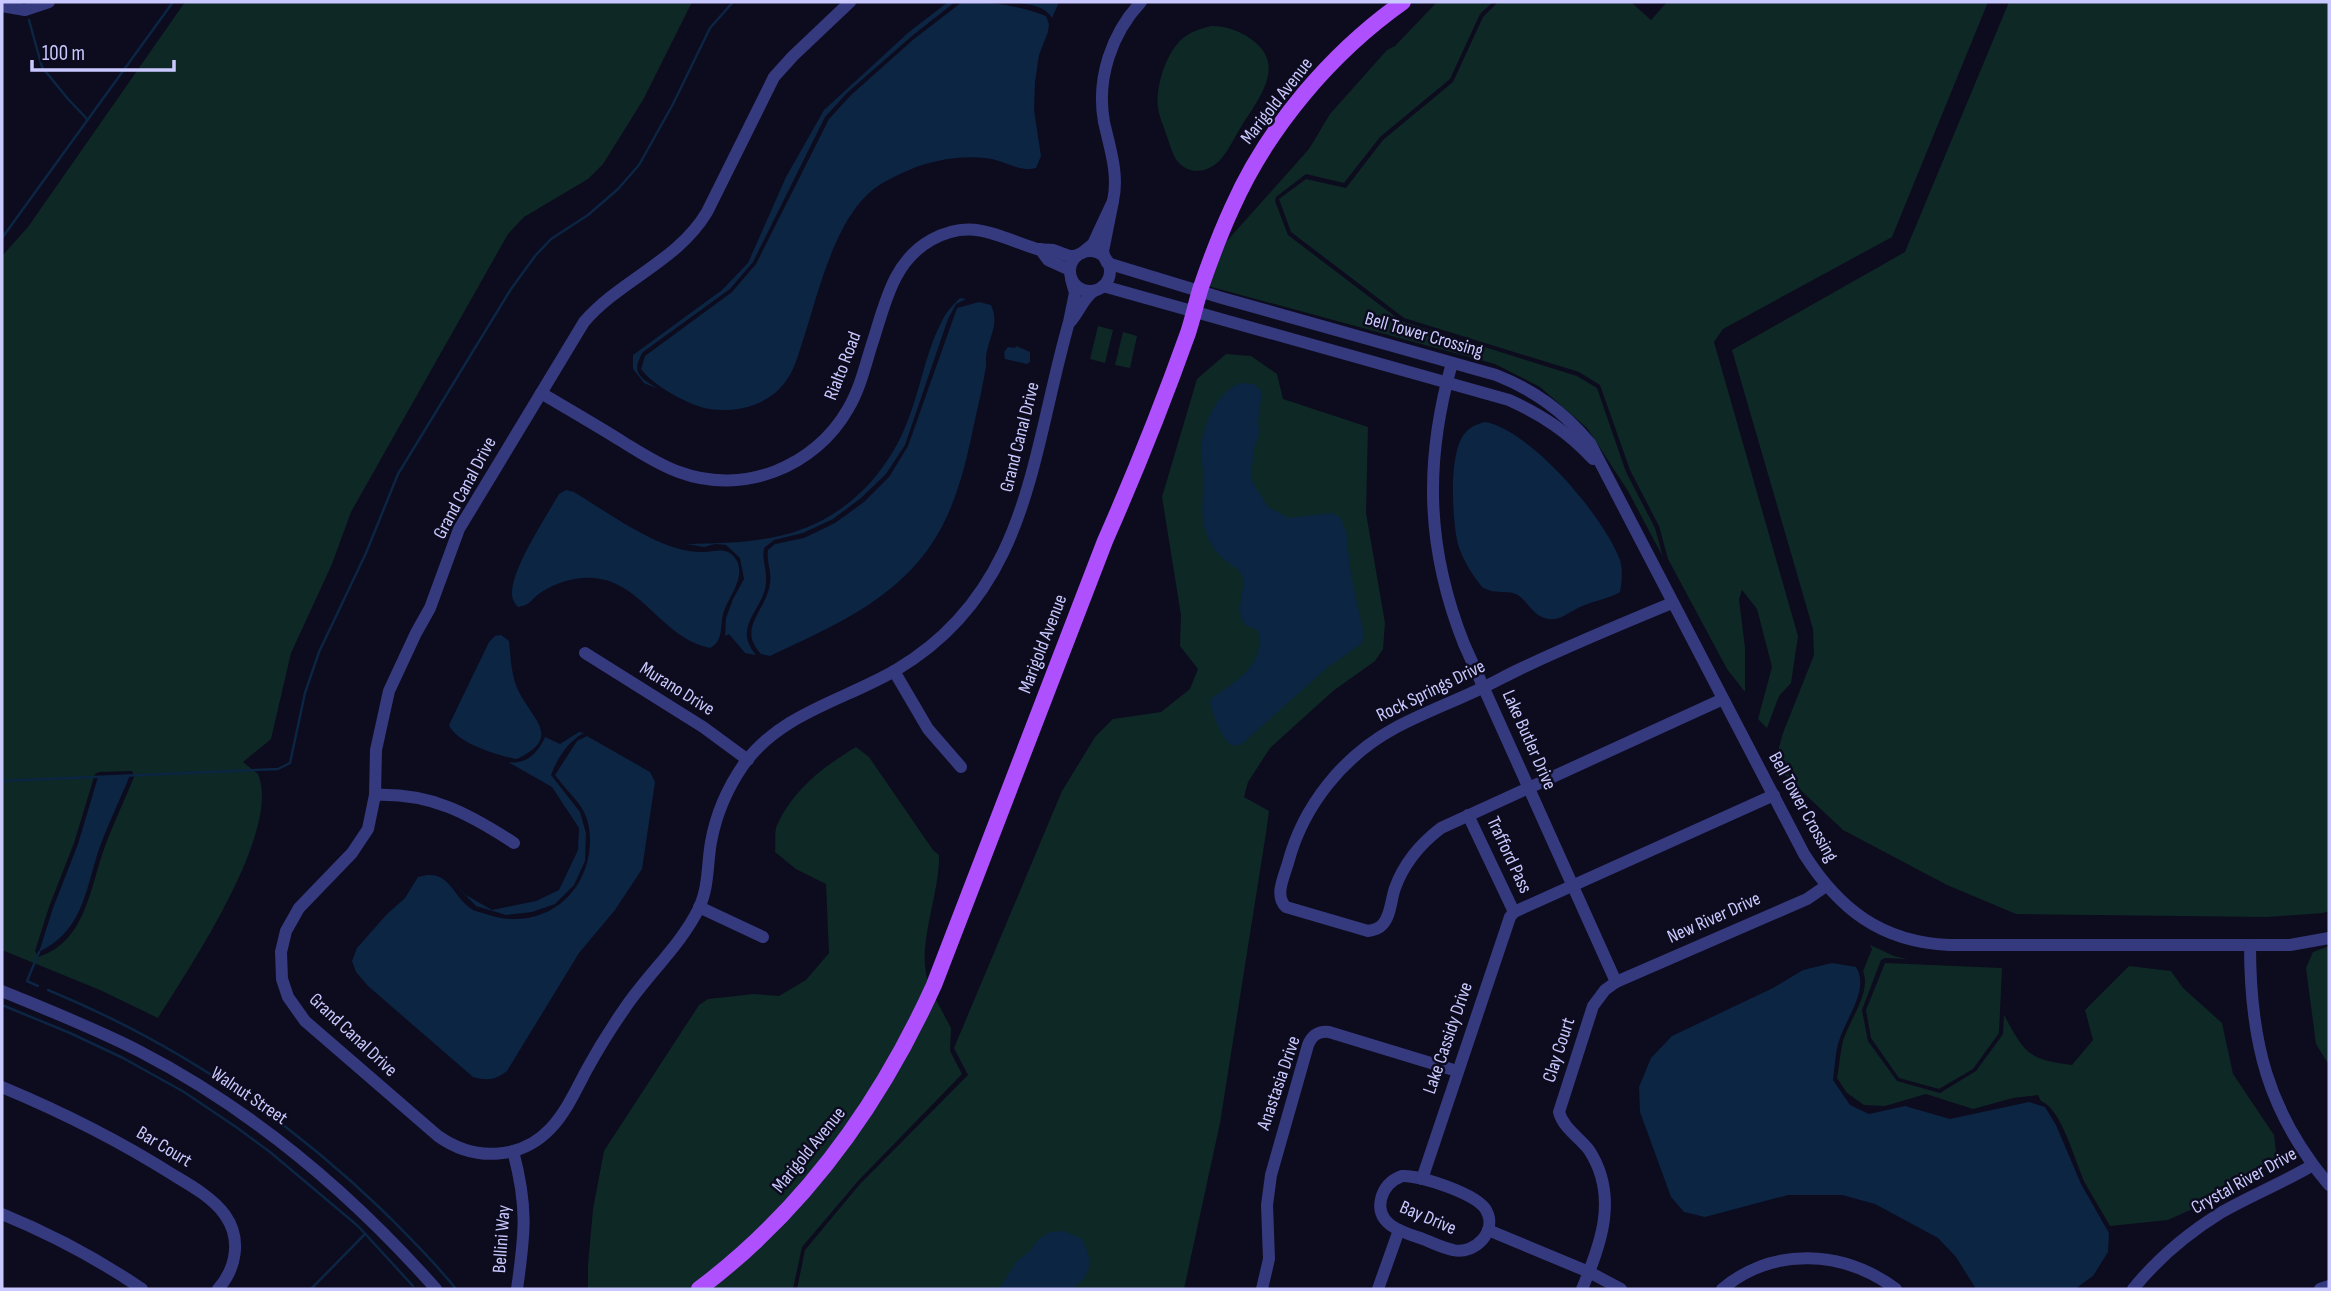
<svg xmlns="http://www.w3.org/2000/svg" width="2331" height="1291" font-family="'Sofia Sans Condensed',sans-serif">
<rect width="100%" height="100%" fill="#0d0b1e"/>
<g fill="#0e2825" fill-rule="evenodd">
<path d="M185 2H692L643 100 603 164 588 179 524 217 508 234 351 512 332 564 291 653 271 739 243 762 258 774C282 831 189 968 158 1018L100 990 2 950V256L28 227ZM132 771 134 777C124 802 112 826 103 852 90 890 84 943 38 957L35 951 49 907 74 843 95 774 99 772Z"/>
<polygon points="1437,2 1493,2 1480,14 1450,79 1380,137 1344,183 1306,174 1276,197 1275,201 1288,235 1401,321 1577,376 1597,388 1626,472 1655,528 1663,557 1628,491 1587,428 1540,387 1495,364 1208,286 1225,243 1309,149 1330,114 1387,50 1395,46"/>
<polygon points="1631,2 1651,20 1667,2 1988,2 1892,237 1723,329 1714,342 1798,636 1791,683 1779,696 1767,728 1758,719 1772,667 1757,609 1742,590 1739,599 1745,648 1745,692 1727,669 1668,559 1659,526 1630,470 1600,385 1579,372 1404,318 1291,232 1279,199 1306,179 1346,188 1383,140 1453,82 1483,17 1497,3"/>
<polygon points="2009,2 2329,2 2329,911 2323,913 2267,917 2016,914 1947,885 1843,830 1774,765 1783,733 1814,655 1813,629 1732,350 1905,252"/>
<path d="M1211 26C1226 26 1238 30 1251 39 1288 65 1258 99 1241 127 1233 139 1226 158 1213 166 1201 173 1189 173 1179 163 1172 156 1170 143 1166 134 1164 126 1159 117 1158 108 1155 87 1167 48 1186 36 1193 31 1202 28 1211 26Z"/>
<polygon points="1098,326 1113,330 1105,363 1090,359"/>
<polygon points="1123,332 1137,336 1130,368 1115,365"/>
<polygon points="1226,354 1251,356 1277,374 1283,399 1368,427 1366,513 1385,623 1383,649 1375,661 1333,691 1270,748 1248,782 1244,797 1269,811 1266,833 1220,1123 1184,1289 797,1289 805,1250 860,1184 968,1075 954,1048 1062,791 1095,737 1113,719 1161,712 1190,689 1198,669 1180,646 1181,615 1162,497 1197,379"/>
<path d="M856 747 869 757 933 850 939 855C940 895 915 948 929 984L877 1085 805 1184 712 1272 691 1289H588V1265L593 1209 604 1151 699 1005 708 999 754 994 779 996 806 980 829 953 826 884 796 869 775 852C776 844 774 832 777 825 793 790 824 766 856 747Z"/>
<path d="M1870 945 1894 956 1907 959 1885 958 1881 960 1862 1010 1868 1041 1897 1081 1940 1093 1976 1071 2003 1034 2004 1015C2025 1053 2027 1059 2072 1065L2093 1040 2085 1010 2129 966 2171 971 2183 988 2222 1023 2233 1074 2274 1135 2277 1160 2241 1187 2168 1220 2110 1226C2102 1212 2093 1197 2085 1183 2075 1162 2062 1109 2041 1101L2038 1095 2013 1098 1973 1109 1926 1094 1885 1106 1864 1105 1847 1093 1837 1078C1839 1067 1840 1056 1842 1045 1847 1022 1872 994 1863 971L1872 949Z"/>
<polygon points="2329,946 2329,1065 2316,1044 2306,968 2313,952"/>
<polygon points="1885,963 2002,968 1999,1033 1973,1069 1939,1089 1899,1078 1871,1038 1866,1010"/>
<polygon points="934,996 951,1028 950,1051 962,1074 858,1181 802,1247 793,1289 707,1289 795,1209"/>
</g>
<g fill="#0b2543">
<path d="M948 2H955L912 36 848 92 825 117 753 262 730 289 643 352C630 373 641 378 658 389L644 383 633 369V355L722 290 748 263 786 177 824 110 909 32Z"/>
<path d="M962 2C991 2 1018 5 1046 16L1049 24 1048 32 1039 55 1035 82 1034 110 1041 156 1036 168C1021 173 1001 159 985 158 947 154 910 166 878 186 836 214 819 291 804 337 799 352 795 369 786 381 768 406 737 413 709 409 690 406 652 385 641 369L645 356 732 292 756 264 829 119 851 95 914 39Z"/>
<path d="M1009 2H1059L1052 18C1044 4 1024 4 1009 2Z"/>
<path d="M960 298 966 299 956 304 948 319 905 445 886 474 861 498 833 519 803 533 774 540 764 548C762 562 767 569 766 582 765 609 731 626 756 655L745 653 729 634 725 636 726 618 733 599 744 579 740 558 726 545 715 544 704 547 687 544C718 543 753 543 783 535 842 521 887 476 908 420 921 387 926 350 943 319 947 311 954 304 960 298Z"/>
<path d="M979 302 991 305C999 323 991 333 987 351 985 358 987 365 985 372 984 379 982 386 981 393 972 431 966 471 951 507 918 590 845 621 770 656L761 654C736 627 767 611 770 583 772 572 766 561 768 550L775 544 804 538 835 523 864 502 889 477 908 446 957 308Z"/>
<polygon points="1016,346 1030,352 1030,362 1027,364 1005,359 1004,352 1008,347 1015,348"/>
<path d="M1241 383 1254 384 1262 391 1258 421 1259 434 1254 449 1251 477 1253 483 1268 507 1289 518 1332 513 1340 517 1346 531 1351 575 1364 635 1361 644 1328 667 1243 743C1240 744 1236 747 1232 745 1223 741 1211 711 1210 702L1212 698C1236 681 1266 665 1258 630 1253 627 1247 628 1244 623 1234 609 1247 589 1242 575 1239 569 1231 565 1226 561 1217 554 1211 545 1207 535 1200 520 1203 498 1204 482 1204 471 1201 460 1201 449 1203 425 1217 391 1241 383Z"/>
<path d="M1485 422C1531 430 1604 517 1620 560 1623 571 1622 581 1620 592 1606 600 1591 601 1578 608 1564 615 1555 625 1538 615 1529 609 1524 596 1513 593 1502 590 1496 595 1482 587 1473 576 1462 559 1458 544 1452 521 1448 449 1466 432 1471 426 1478 424 1485 422Z"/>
<path d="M566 490 574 492C609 513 663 554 704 552 716 551 729 546 737 561 745 578 730 595 724 611 719 625 725 640 710 648 656 637 638 568 575 579 562 581 551 586 540 593 532 599 529 606 518 607 514 603 512 599 512 593 512 568 546 517 559 494Z"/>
<path d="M501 635 509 641C511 659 511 678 520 694 535 722 561 738 517 759 499 756 456 743 449 725L489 642 495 636Z"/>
<path d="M579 732 584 733C568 741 557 759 551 775L580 812 586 833 585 861 574 885 555 904 532 912 506 915 476 906 449 878 466 895 492 910 536 901 559 890 578 850 579 828 552 787 508 762C526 765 538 753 545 737L560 744Z"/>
<path d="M587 736 650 772 655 782 642 869 615 910 579 953 507 1071C495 1080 488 1081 473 1077L368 986 356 972 352 961 357 948 387 914 405 898 418 877C450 867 451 896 473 910 477 912 484 913 489 915 540 931 587 898 590 844 591 807 574 801 555 775L577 741Z"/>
<path d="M130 775C120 800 107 826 98 852 85 893 82 931 39 952L53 908 78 844 98 777Z"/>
<path d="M1832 963 1856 967C1870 989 1846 1018 1839 1041 1835 1053 1835 1067 1833 1080L1850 1105 1869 1114 1905 1106 1950 1119 2029 1102 2045 1107 2056 1125 2081 1184 2109 1233 2108 1252 2093 1276 2075 1289H1976L1956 1257 1938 1238 1875 1204 1842 1195H1788L1705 1217 1684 1212 1671 1197 1640 1112 1639 1087 1651 1058 1672 1036 1773 988 1803 970Z"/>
<path d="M1064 1231 1082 1239C1093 1261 1093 1274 1072 1289H999L1017 1261 1029 1252 1039 1239 1050 1232Z"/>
</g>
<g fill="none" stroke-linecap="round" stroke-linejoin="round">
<g stroke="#0b2543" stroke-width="2.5">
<polyline points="29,20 42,67 68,99 87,119"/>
<polyline points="2,238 173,2"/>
<polyline points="2,781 278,769 290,763 305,693 319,652 366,553 398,474 511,289 535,256 551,239 588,215 618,189 639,165 673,104 710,28 733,2"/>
<polyline points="38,986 27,981 39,952"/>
<path d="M48 990C172 1041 283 1115 380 1208 406 1234 433 1260 456 1289"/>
<polyline points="2,1005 70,1033 123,1058 184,1092 236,1127 270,1152 358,1226 413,1286"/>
<polyline points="311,1289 365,1234"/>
</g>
<g stroke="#35397e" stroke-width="12">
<path d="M850 2 793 56 774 77 707 212C678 261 620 280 584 322L459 529 430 608 416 633 389 691 376 750 375 795 368 829 352 853 299 908 286 931 281 952 282 979 288 997 305 1021 438 1136C473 1161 520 1161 551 1128 566 1112 576 1090 586 1071 598 1049 611 1028 625 1008 648 974 681 945 699 908 709 887 707 864 711 842 716 814 728 787 744 764 781 713 845 700 896 670 1029 592 1031 455 1069 322L1075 293 1071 279"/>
<polyline points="2,6 25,10 49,2"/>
<path d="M1113 201C1119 174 1110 149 1104 122 1096 78 1112 33 1141 2"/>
<polyline points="1040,249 1048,260 1070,270"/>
<circle cx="1090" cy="271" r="20"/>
<polyline points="1082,253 1093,244 1113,201 1103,251 1105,259"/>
<path d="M1107 263 1222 298 1496 375C1534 390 1563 411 1590 443L1804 854C1839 909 1881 942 1949 945H2290L2329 938"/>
<path d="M1103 286 1509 400C1542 415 1568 432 1593 459"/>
<path d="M1070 322C1079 313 1083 298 1094 291"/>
<path d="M1452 363C1424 462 1426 548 1464 644L1616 982"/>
<path d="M541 393C568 409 596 425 623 442 641 453 659 465 679 472 743 496 815 467 848 409 860 389 865 366 872 344 885 305 892 262 931 240 972 217 998 237 1037 249 1042 250 1048 249 1053 250 1063 253 1068 258 1078 255"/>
<path d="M1672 603C1621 624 1570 645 1520 669 1507 675 1495 682 1482 688 1453 702 1423 713 1395 728 1343 756 1303 806 1288 863 1284 877 1274 896 1286 907L1368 931C1374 930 1379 929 1383 924 1391 915 1391 899 1395 888 1404 863 1420 844 1441 828L1723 699"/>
<polyline points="585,653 703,727 748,760"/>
<polyline points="894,671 928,729 961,767"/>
<path d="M375 795C431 793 468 813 514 843"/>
<polyline points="1468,815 1514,912"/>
<polyline points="699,907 763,937"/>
<path d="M2250 945C2250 1040 2267 1111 2329 1185"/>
<path d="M2 991C48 1010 94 1028 139 1051 253 1110 351 1193 436 1289"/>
<path d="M2 1087C62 1112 120 1141 175 1176 192 1186 214 1199 225 1215 242 1239 236 1269 218 1289"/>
<path d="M513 1151C528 1207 525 1233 517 1289"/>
<path d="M1402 1176C1420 1175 1477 1194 1486 1210 1498 1231 1475 1255 1453 1250 1443 1248 1433 1243 1423 1239 1403 1232 1375 1225 1381 1199 1384 1187 1391 1180 1402 1176Z"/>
<polyline points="1422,1179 1510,917 1514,912 1774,795"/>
<path d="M2 1214C51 1234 98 1259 142 1289"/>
<polyline points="1488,1230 1589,1272 1621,1289"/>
<path d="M1262 1289 1269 1259 1267 1205 1271 1175 1308 1045C1312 1035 1318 1031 1329 1032L1457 1071"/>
<polyline points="1378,1289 1399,1230"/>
<path d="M1582 1289C1601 1244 1619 1196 1589 1150 1580 1138 1563 1128 1559 1112L1593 1006 1605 990 1616 982 1807 899 1826 886"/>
<path d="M1722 1289C1774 1246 1843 1250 1896 1289"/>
<path d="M2133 1289C2158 1258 2188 1233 2222 1212 2252 1195 2284 1182 2313 1165"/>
<polyline points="2320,1289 2329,1286"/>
</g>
<path stroke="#af50ff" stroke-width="16" d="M699 1289C804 1210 880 1104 934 985L1105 541C1135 473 1163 403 1188 333 1193 318 1196 303 1201 287 1210 261 1220 234 1232 208 1268 127 1331 53 1403 2"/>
</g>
<g text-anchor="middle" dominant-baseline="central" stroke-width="5" stroke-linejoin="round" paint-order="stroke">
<g font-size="19" fill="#cac9ff" stroke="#0d0b1e">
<text transform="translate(1277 101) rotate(-52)">Marigold Avenue</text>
<text transform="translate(1424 335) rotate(16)">Bell Tower Crossing</text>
<text transform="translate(843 366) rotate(-69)">Rialto Road</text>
<text transform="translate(1020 437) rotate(-76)">Grand Canal Drive</text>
<text transform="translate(465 488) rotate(-62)">Grand Canal Drive</text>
<text transform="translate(1043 644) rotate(-69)">Marigold Avenue</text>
<text transform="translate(677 689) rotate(32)">Murano Drive</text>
<text transform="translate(1431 691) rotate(-26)">Rock Springs Drive</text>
<text transform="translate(1529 740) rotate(66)">Lake Butler Drive</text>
<text transform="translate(1803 807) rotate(61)">Bell Tower Crossing</text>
<text transform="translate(1509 855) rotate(65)">Trafford Pass</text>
<text transform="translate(1714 918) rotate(-24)">New River Drive</text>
<text transform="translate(353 1035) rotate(43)">Grand Canal Drive</text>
<text transform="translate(1448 1038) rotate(-71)">Lake Cassidy Drive</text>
<text transform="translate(1559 1050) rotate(-72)">Clay Court</text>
<text transform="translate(1279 1083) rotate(-71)">Anastasia Drive</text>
<text transform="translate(249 1096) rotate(34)">Walnut Street</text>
<text transform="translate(164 1147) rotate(31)">Bar Court</text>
<text transform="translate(809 1150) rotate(-51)">Marigold Avenue</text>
<text transform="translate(2244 1181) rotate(-29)">Crystal River Drive</text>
<text transform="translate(1428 1218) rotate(23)">Bay Drive</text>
<text transform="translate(502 1239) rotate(-86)">Bellini Way</text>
</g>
</g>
<rect width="2331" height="1291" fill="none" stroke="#cac9ff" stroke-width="7"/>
<path d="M32 60v10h142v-10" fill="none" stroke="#cac9ff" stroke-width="3.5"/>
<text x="42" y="60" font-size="21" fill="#cac9ff" stroke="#0d0b1e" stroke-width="5" paint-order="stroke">100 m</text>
</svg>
